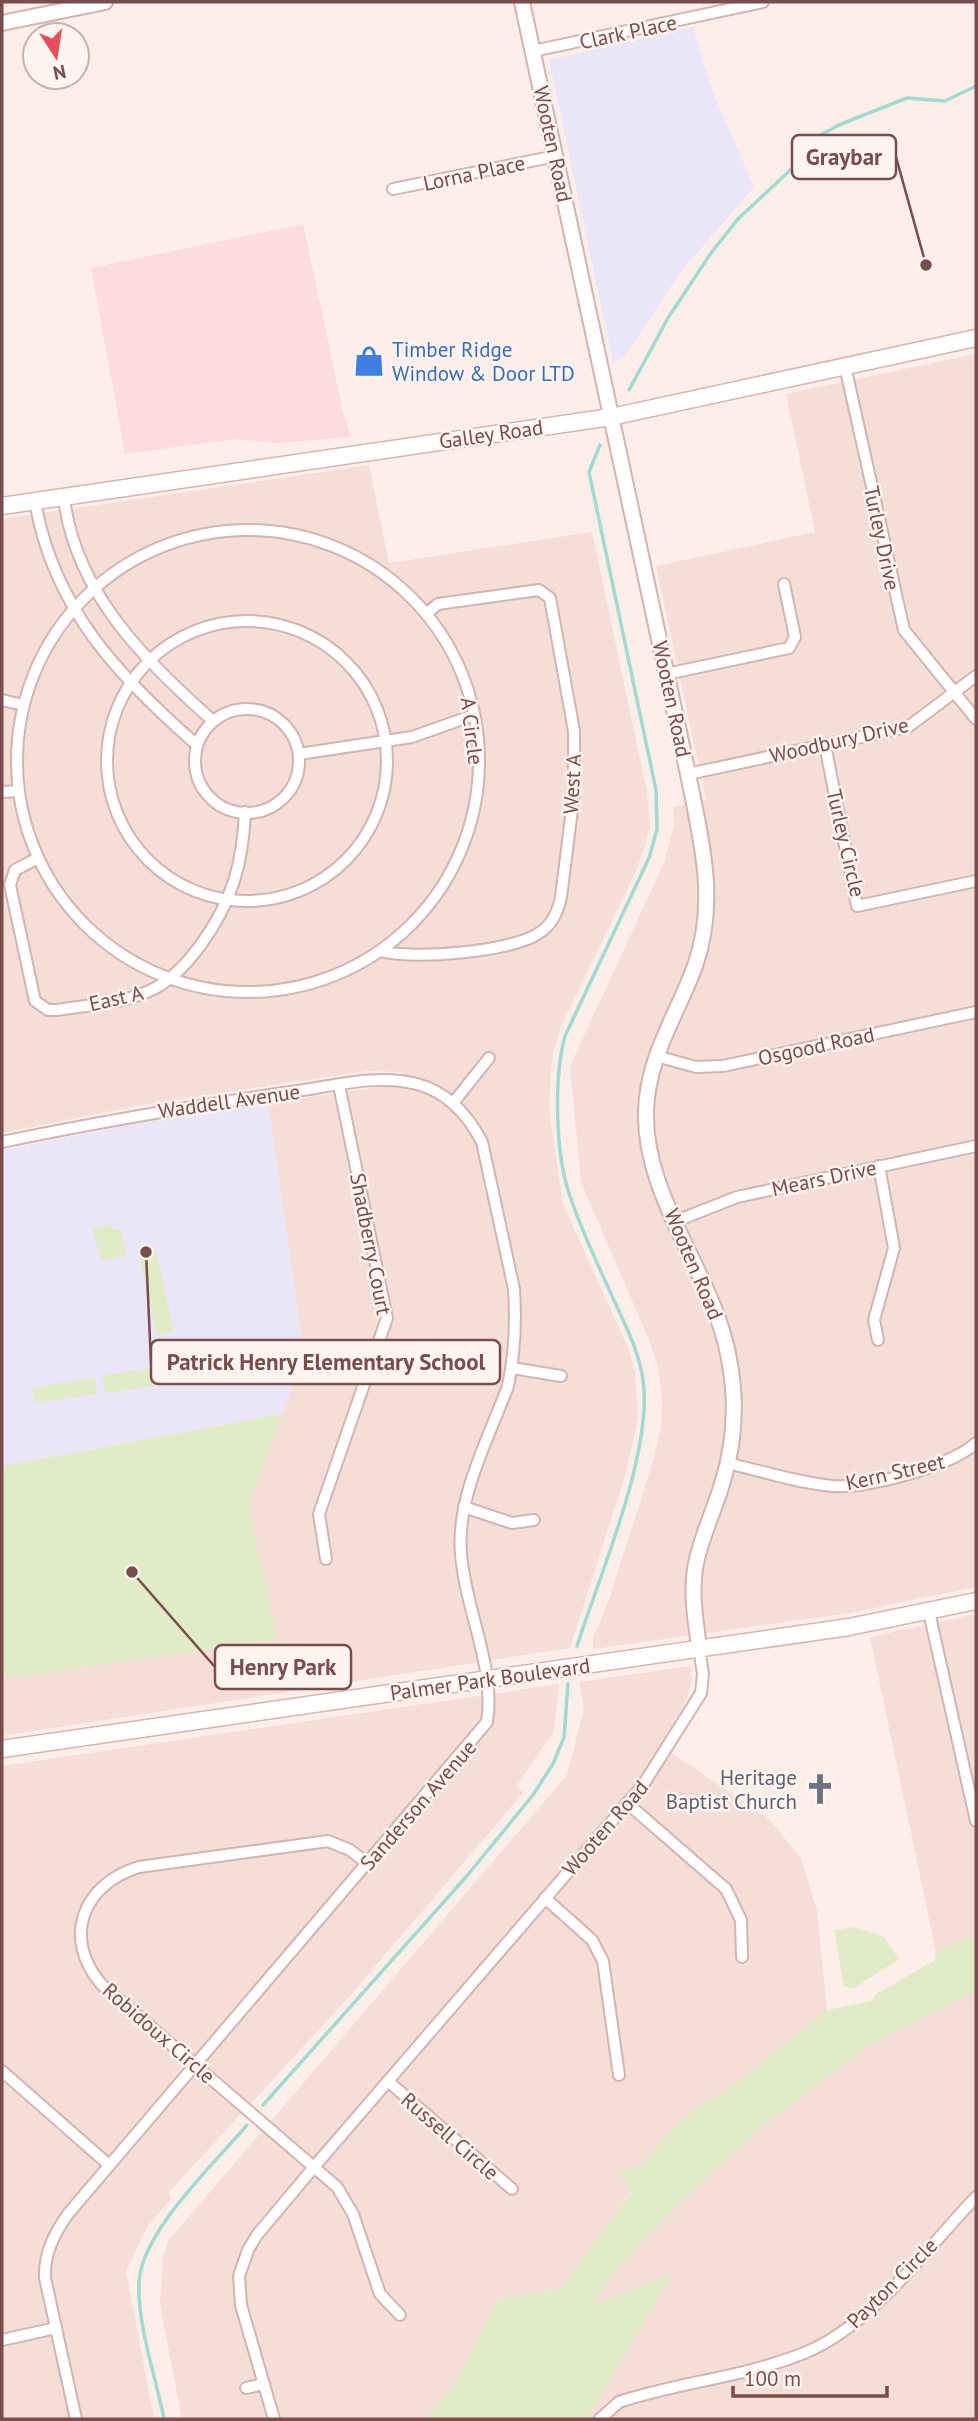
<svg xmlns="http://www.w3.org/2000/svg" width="978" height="2421" font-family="'PT Sans',sans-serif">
<rect width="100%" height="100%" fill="#fdeee9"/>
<g fill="#f5ded7">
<polygon points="976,354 976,1587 850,1613 593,1649 593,1638 609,1600 654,1458 661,1426 662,1399 658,1368 649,1340 581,1182 570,1066 664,863 674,826 673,807 706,800 656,566 815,532 786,394"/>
<polygon points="369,465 389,563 592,532 647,792 650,828 637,869 561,1026 552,1056 549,1108 563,1204 629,1350 635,1373 638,1417 626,1473 570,1648 2,1736 2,1679 277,1639 248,1505 304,1354 268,1103 380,1087 407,1088 403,1072 367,1071 142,1105 2,1133 2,519"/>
<polygon points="976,1614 976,1935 936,1952 870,1637"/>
<polygon points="691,1666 692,1681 685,1704 660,1745 769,1819 801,1859 817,1910 827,2010 726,2091 698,2107 673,2128 640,2166 617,2171 632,2189 561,2289 498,2299 454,2385 425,2419 182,2419 160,2305 163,2256 169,2240 567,1775 584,1709 579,1682"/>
<polygon points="559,1684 554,1731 517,1785 523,1793 348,1998 169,2192 171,2199 148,2226 126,2271 154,2419 2,2419 2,1766"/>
<polygon points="976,1991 976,2419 587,2419 672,2273 591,2306 610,2278 666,2216 764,2125 869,2045"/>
</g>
<polygon fill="#fddcdd" points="303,224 343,412 351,437 278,443 236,439 125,454 91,268"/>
<g fill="#ebe5f9">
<polygon points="693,27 712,90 754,187 679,274 624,358 613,362 549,60"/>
<polygon points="268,1103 304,1354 282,1414 2,1466 2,1150 133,1124"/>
</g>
<g fill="#e1ebc6">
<polygon points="111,1224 114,1230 121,1229 126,1255 101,1261 93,1229"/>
<polygon points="156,1250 174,1332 157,1335 139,1254"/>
<polygon points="152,1368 154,1386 105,1393 102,1375"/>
<polygon points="95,1377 97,1394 35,1403 32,1388"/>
<polygon points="282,1414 248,1505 277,1639 2,1679 2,1466"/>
<polygon points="855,1927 883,1936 899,1959 853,1989 844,1986 834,1930"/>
<polygon points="976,1935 976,1991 869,2045 764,2125 666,2216 610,2278 592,2305 673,2273 587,2419 425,2419 454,2385 498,2299 561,2289 632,2190 617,2171 640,2166 673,2128 698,2107 726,2091 827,2010 872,2001 876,1994 935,1960 936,1952"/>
</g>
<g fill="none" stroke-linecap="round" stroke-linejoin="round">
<g stroke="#a2d9d0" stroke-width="3.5">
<polyline points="629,390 668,318 711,253 738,219 801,160 813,139 841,124 907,98 945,101 976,86"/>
<path d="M577 1646C600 1574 653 1453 643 1380 639 1350 624 1323 612 1296 597 1262 580 1228 569 1193 555 1152 554 1076 565 1036L649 858 657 829 656 790 589 472 600 445"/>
<polyline points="263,2105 466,1877 533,1795 553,1764 564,1737 568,1684"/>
<path d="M164 2419C156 2378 137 2324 139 2282 142 2231 214 2164 247 2125"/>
</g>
<defs>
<g id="minor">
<polyline points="533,51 763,2"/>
<polyline points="393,189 556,156"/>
<polyline points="845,366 904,630 976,719"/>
<path d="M64 498C75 592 146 662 213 721"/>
<path d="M35 501C53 608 119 677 197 745"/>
<circle cx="248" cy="761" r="231"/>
<circle cx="247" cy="761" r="140"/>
<polyline points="666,674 789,648 795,637 784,584"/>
<polyline points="2,700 23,705"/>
<circle cx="247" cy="761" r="52"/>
<polyline points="825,745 857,906 976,881"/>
<polyline points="299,754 412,737 474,715"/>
<polyline points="688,774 908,727 976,676"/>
<polyline points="2,792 18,791"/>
<path d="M38 858 15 870 10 885 35 1001 48 1010H57C87 1005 119 1004 147 992 186 976 221 921 234 881 241 859 244 835 245 812"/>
<path d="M381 951C412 960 512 952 539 933 552 925 558 912 561 897L574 794V731L550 598 539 590 438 604 426 614"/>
<polyline points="656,1056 696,1067 723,1066 976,1012"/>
<polyline points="453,1103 489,1058"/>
<path d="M2 1142C98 1122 193 1106 290 1092 330 1087 376 1073 417 1084 447 1092 468 1115 482 1142L514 1289C516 1321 515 1354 508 1386 489 1438 456 1497 461 1554 465 1609 496 1667 487 1722L68 2214C54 2234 44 2253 45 2278L76 2419"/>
<polyline points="676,1221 737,1197 976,1146"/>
<polyline points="878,1340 874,1320 894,1248 879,1166"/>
<polyline points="512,1368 561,1376"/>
<path d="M727 1463C762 1471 798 1483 833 1486 869 1488 949 1467 976 1443"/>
<polyline points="464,1507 512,1523 534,1520"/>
<polyline points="326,1559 319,1514 387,1318 339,1085"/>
<polyline points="929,1612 976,1821"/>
<polyline points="627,1803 726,1889 741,1920 742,1957"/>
<path d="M368 1864 350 1850 328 1841 139 1867C83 1884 61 1938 102 1985L337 2187 353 2214 380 2294 400 2315"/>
<polyline points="545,1898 592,1940 603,1961 619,2075"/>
<polyline points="2,2071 109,2165"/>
<polyline points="389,2082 512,2189"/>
<polyline points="2,2340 56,2328"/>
<polyline points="246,2388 264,2384"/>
<polyline points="274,2419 241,2305 239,2276 248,2250 257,2235 314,2167 643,1785 701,1693 703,1674 699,1648"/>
<path d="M600 2419 619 2402C680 2382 745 2377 804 2353 870 2327 927 2248 976 2197"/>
</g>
<g id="tertiary">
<path d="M522 2 688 774C701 839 718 901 695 966 677 1015 648 1056 646 1110 643 1199 714 1273 729 1359 737 1400 735 1443 722 1484 714 1512 699 1541 695 1569 691 1596 696 1622 699 1648"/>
<polyline points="2,23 105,2"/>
</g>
<g id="secondary">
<polyline points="2,506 611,417 976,338"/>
<polyline points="2,1749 849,1627 976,1601"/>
</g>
</defs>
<use href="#minor" stroke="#d2b4b0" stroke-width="14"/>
<use href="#tertiary" stroke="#d2b4b0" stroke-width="18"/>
<use href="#secondary" stroke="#d7b5b0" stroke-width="19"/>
<use href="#minor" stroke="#fff" stroke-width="10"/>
<use href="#tertiary" stroke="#fff" stroke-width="14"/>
<use href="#secondary" stroke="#fff" stroke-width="16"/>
</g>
<defs>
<symbol id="shop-bare" viewBox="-9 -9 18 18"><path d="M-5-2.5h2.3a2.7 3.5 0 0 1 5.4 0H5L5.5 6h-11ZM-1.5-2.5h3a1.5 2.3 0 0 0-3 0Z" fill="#3f7fe0" stroke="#fff4ef" stroke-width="2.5" paint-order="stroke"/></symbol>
<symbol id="church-bare" viewBox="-9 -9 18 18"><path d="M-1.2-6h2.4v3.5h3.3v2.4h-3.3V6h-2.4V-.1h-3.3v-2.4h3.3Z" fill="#6b7280" stroke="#fff4ef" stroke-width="2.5" paint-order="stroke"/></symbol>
</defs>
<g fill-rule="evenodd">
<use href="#shop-bare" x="347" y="339" width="44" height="44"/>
<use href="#church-bare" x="798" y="1767" width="44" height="44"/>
</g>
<g text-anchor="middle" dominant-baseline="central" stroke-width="5" stroke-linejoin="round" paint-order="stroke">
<g font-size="21" fill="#784d4c" stroke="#fff4ef">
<text transform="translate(628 32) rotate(-12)">Clark Place</text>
<text transform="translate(553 144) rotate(78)">Wooten Road</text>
<text transform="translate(474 173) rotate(-12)">Lorna Place</text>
<text transform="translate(491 434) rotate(-8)">Galley Road</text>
<text transform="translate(882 538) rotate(78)">Turley Drive</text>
<text transform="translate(672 699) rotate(78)">Wooten Road</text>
<text transform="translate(472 731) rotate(83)">A Circle</text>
<text transform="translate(839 740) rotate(-13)">Woodbury Drive</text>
<text transform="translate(572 784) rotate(-87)">West A</text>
<text transform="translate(846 843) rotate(77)">Turley Circle</text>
<text transform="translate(116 998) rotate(-13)">East A</text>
<text transform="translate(816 1046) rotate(-12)">Osgood Road</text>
<text transform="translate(229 1101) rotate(-8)">Waddell Avenue</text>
<text transform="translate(824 1178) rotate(-12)">Mears Drive</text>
<text transform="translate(371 1244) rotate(79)">Shadberry Court</text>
<text transform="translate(694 1264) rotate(67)">Wooten Road</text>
<text transform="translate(895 1472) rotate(-13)">Kern Street</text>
<text transform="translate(490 1679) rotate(-8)">Palmer Park Boulevard</text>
<text transform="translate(418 1805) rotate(-49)">Sanderson Avenue</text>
<text transform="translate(605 1828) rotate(-49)">Wooten Road</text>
<text transform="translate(159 2033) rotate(41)">Robidoux Circle</text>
<text transform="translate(450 2136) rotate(41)">Russell Circle</text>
<text transform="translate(892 2283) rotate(-45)">Payton Circle</text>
</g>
<g font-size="21" fill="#366cbe" stroke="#fff4ef" text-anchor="start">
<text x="392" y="349">Timber Ridge<tspan x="392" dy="24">Window &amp; Door LTD</tspan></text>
</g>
<g font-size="21" fill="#5b616d" stroke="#fff4ef" text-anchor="end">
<text x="797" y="1777">Heritage<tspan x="797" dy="24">Baptist Church</tspan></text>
</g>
</g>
<path fill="none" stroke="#784d4c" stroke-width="2.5" d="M926 265L896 157M146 1252L151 1362M132 1572L215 1667"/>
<g fill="#784d4c" stroke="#fff4ef" stroke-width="2.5">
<circle cx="926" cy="265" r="7"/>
<circle cx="146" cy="1252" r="7"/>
<circle cx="132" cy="1572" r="7"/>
</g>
<g fill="#fff4ef" stroke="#784d4c" stroke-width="2.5">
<rect x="792" y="135" width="104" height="44" rx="7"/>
<rect x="151" y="1340" width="349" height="44" rx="7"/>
<rect x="215" y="1645" width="136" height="44" rx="7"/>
</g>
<g font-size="23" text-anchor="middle" font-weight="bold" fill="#784d4c">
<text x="844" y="165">Graybar</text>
<text x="326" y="1370">Patrick Henry Elementary School</text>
<text x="283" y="1675">Henry Park</text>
</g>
<rect width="978" height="2421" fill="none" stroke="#784d4c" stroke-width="7"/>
<g transform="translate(56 56) rotate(168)"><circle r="33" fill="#fff4ef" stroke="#c9b1ae" stroke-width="2"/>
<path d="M0-5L12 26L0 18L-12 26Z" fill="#e74e5c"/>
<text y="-10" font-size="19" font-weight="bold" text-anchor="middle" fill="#784d4c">N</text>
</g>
<path d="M733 2386v10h154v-10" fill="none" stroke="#784d4c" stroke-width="3.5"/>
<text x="744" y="2386" font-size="21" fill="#784d4c" stroke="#fff4ef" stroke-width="5" paint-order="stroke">100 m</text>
</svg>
